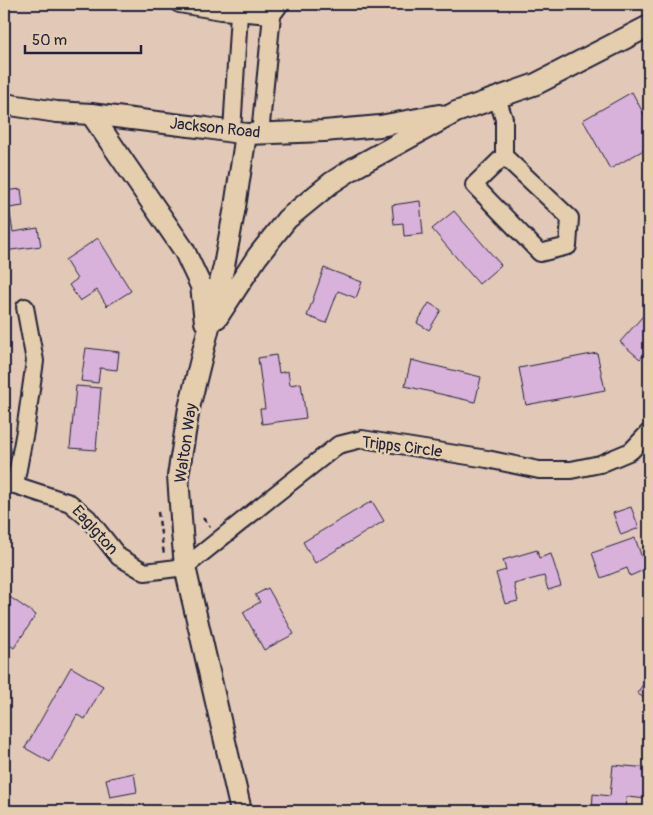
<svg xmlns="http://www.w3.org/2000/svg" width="653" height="815" font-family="Pangolin,sans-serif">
<rect width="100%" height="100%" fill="#e2c8b7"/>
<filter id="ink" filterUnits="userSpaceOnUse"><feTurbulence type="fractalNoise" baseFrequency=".02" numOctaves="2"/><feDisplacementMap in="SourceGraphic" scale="10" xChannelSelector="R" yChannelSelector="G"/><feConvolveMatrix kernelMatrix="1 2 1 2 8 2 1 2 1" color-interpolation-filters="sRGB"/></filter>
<g filter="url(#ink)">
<g fill="#d8b2db" stroke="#22223b">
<polygon points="632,92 649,124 649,147 610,169 583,120"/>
<polygon points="21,189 23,206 9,208 13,232 38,228 41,246 4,251 4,191"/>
<polygon points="420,201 423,234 404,236 403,223 394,224 392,205"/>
<polygon points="454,211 501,265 479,284 432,229"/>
<polygon points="98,238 131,291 107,306 97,290 80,301 69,285 77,279 65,260"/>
<polygon points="324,268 362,282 356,298 338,291 326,323 307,316"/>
<polygon points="429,303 441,310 429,330 417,323"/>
<polygon points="649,309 649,349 640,359 620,342"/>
<polygon points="86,348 119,352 117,370 100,368 98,383 81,381"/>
<polygon points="597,353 605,390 526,405 519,368"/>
<polygon points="276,355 279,373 288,371 290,385 301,383 306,418 262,424 260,409 265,409 258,358"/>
<polygon points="411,360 481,377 475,402 405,386"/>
<polygon points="76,386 101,388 96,450 70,448"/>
<polygon points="372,501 384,521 315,563 303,542"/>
<polygon points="631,507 639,528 621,535 613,513"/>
<polygon points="635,538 646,569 630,576 627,568 601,578 592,553"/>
<polygon points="537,550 539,558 551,554 561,586 548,590 544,576 514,584 518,601 505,604 496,573 506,570 503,560"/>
<polygon points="268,588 294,634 264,650 243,612 260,602 255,595"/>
<polygon points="4,593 36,615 14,648 4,641"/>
<polygon points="71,667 103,686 85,719 77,715 50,762 25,748"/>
<polygon points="649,676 649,702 637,693"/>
<polygon points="613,765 649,768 649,799 626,797 625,811 592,811 593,794 610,796"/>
<polygon points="134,773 137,792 110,797 106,779"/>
<polygon points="124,805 125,811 94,811"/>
</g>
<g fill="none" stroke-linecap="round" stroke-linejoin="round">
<defs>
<g id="minor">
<polyline points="179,4 221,11 272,15"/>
<polyline points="497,98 504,119 504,156 570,218 568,246 540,253 474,185 504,156"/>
<polyline points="232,132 239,13"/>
<polyline points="260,134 272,15 280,4"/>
<polyline points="4,484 15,485 70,503 88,518 119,557 145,572 185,567 272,497 338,445 362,439 487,459 539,470 571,470 600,464 631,451 649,432"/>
<polyline points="15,485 25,431 35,361 25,307"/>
</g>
<g id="major">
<polyline points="4,104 57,112 91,114 206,128 246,134 324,131 380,126 439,115"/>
<polyline points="91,114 184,250 201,286 205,322"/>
<polyline points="217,318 257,257 287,219 331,183 354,168 456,112 536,84 649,26"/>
<polyline points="241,811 185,567 182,532 178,476 189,408 224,266 235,207 246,134"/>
</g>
</defs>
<use href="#minor" stroke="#22223b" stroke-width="20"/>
<use href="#major" stroke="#22223b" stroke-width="24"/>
<g stroke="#22223b" stroke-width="2.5" stroke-dasharray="5 4" stroke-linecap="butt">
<polyline points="158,512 164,555"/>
<polyline points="203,518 210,527"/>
</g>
<use href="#minor" stroke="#e4ceae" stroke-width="16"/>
<use href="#major" stroke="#e4ceae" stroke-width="20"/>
</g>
</g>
<g text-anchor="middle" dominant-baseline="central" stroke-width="5" stroke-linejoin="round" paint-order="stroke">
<g font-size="16" fill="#22223b" stroke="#e4ceae">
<text transform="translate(215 128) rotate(6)">Jackson Road</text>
<text transform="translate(186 443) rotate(-82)">Walton Way</text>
<text transform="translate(402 447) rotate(7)">Tripps Circle</text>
<text transform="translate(95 530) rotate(48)">Eaglgton</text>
</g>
</g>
<rect width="653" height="815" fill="none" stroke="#e4ceae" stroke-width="20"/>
<rect x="10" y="10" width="633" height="795" fill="none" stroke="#22223b" stroke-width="2" filter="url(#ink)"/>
<path d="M25 45v8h116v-8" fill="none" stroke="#22223b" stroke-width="2.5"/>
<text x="32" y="45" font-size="15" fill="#22223b" stroke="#e4ceae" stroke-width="4" paint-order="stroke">50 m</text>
</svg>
